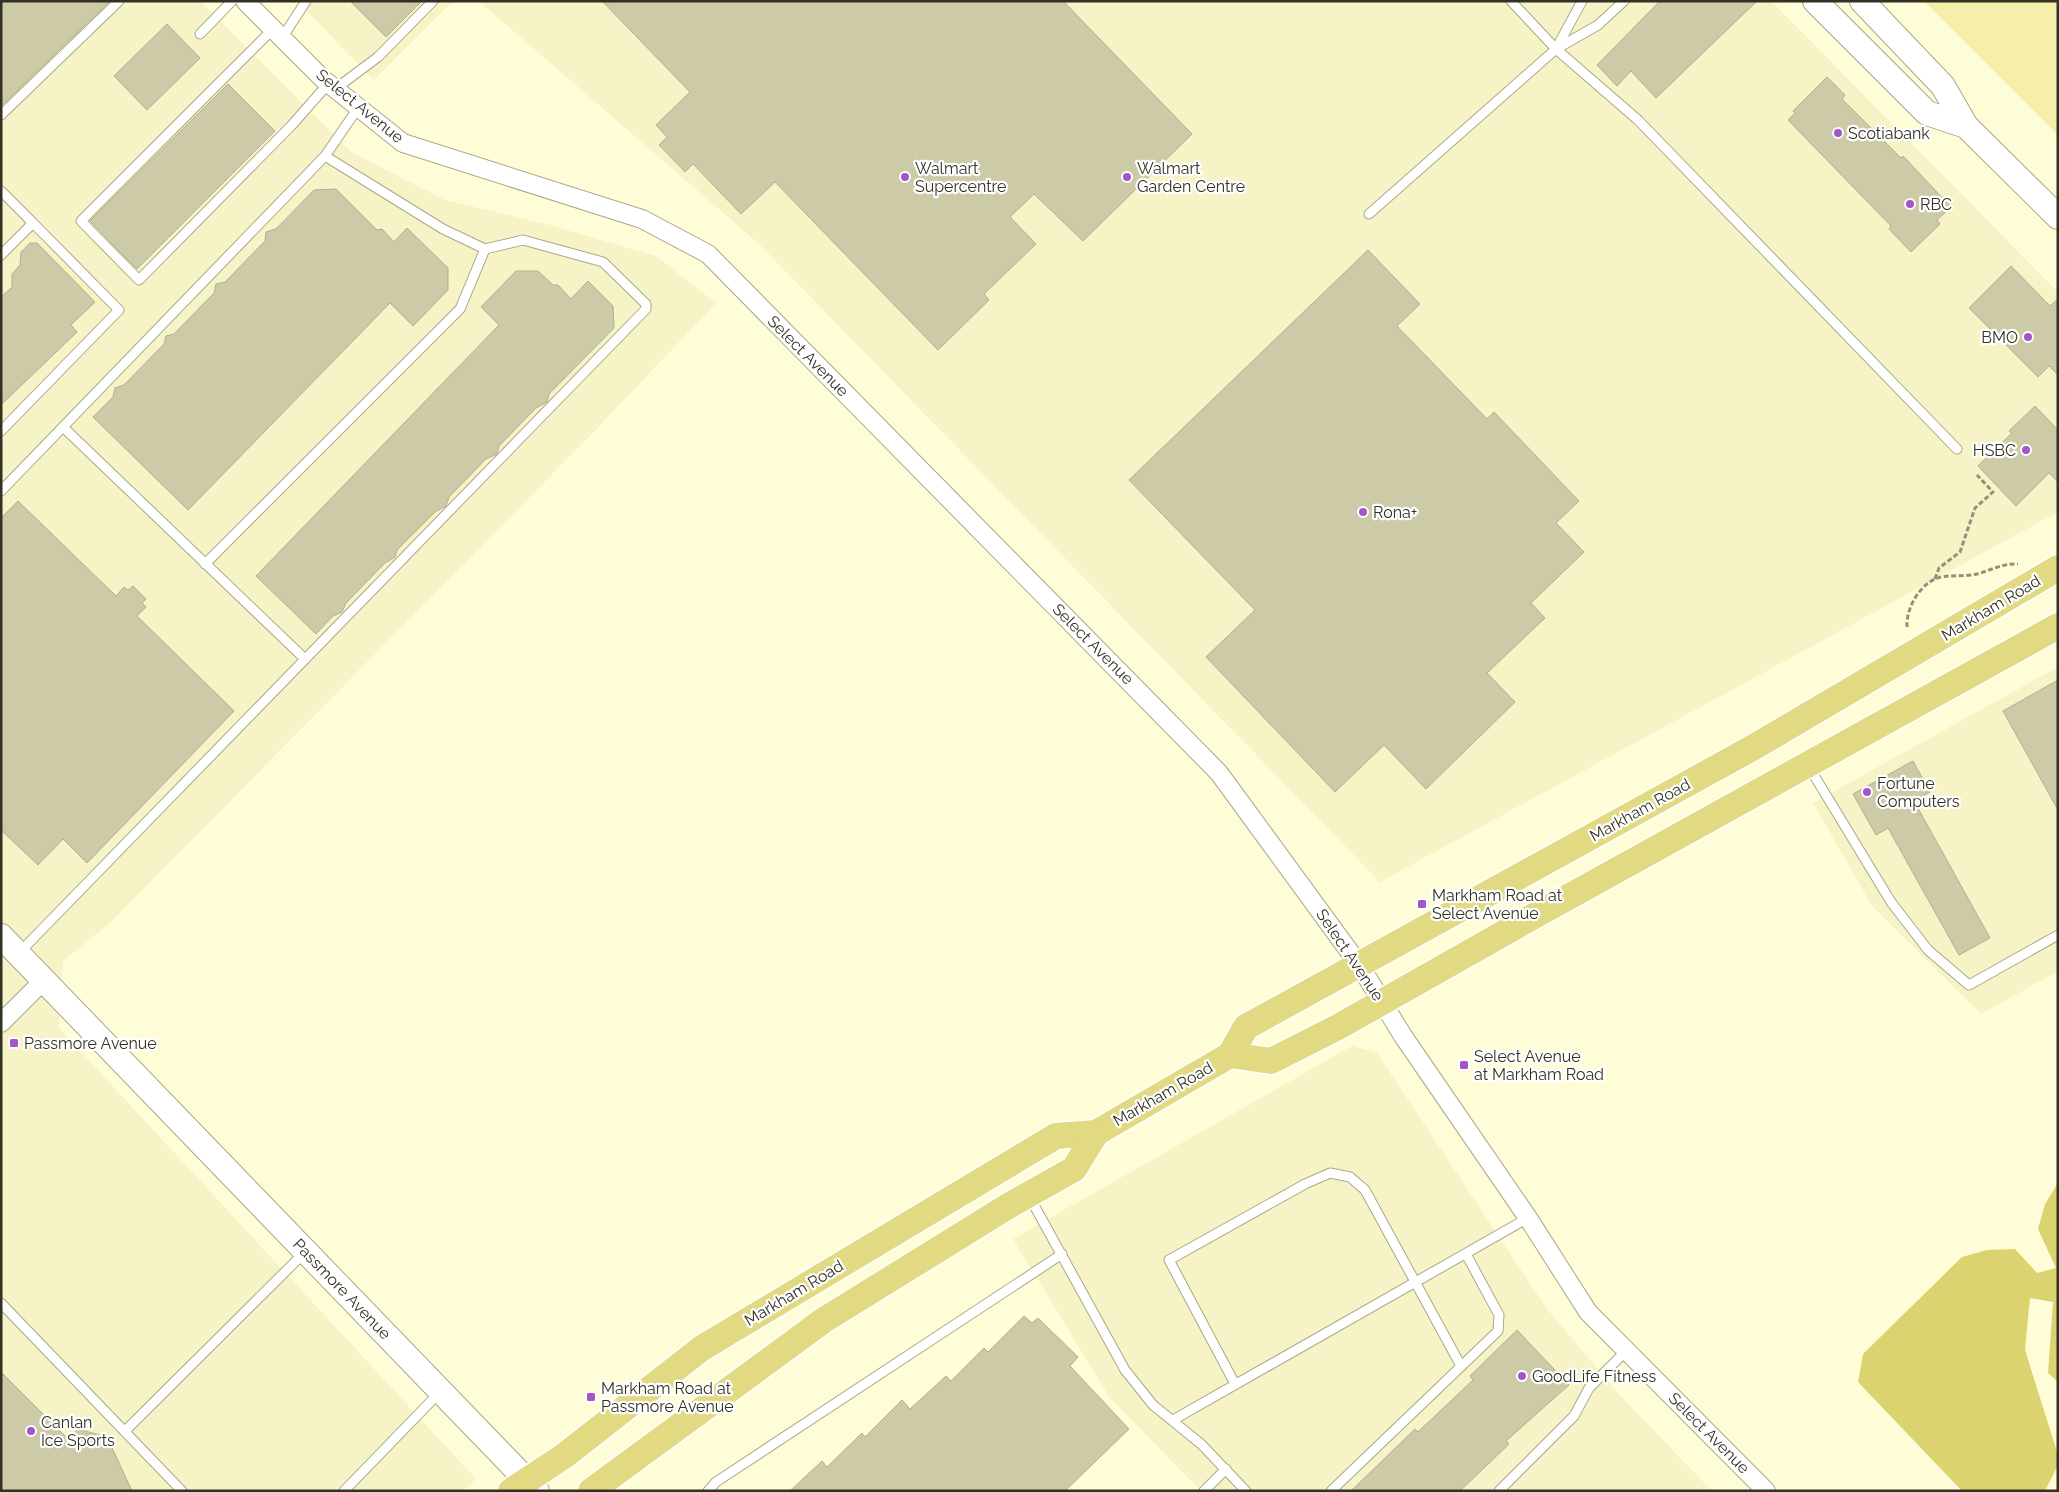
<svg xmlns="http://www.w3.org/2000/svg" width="2059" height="1492" font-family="Raleway,sans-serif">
<rect width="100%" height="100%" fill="#fffcd8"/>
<g fill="#f6f3c7">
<polygon points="1,1 200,1 351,152 445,200 550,225 656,256 716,303 586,440 110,923 63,961 59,1028 476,1479 463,1491 1,1491"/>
<polygon points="297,1 453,1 374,80"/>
<polygon points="479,1 1771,1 2058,292 2058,512 1380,882 759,244"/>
<polygon points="2058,667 2058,971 1981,1014 1872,906 1813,803"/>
<polygon points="1352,1046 1377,1053 1547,1309 1618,1393 1712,1491 1201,1491 1110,1398 1013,1239"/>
</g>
<polygon fill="#f5efab" points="1924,1 2058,1 2058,135"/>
<polygon fill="#dbd270" points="2058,1183 2058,1382 2048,1373 2053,1302 2030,1298 2025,1350 2058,1455 2058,1465 2045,1491 1962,1491 1858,1382 1863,1354 1962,1257 1987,1250 2015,1249 2037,1273 2056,1268 2038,1229 2045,1204"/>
<g fill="#cdcaa8" stroke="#b2af8e">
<polygon points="1,1 110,1 1,106"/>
<polygon points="350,1 422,1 386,37"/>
<polygon points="602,1 1063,1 1192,134 1083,241 1034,194 1010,217 1036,244 984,294 989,300 938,350 775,182 741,214 693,164 685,172 659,145 667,137 656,125 690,92"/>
<polygon points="1660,1 1757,1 1656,98 1631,71 1617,86 1597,65"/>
<polygon points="167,24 200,58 147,110 114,76"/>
<polygon points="1827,77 1845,95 1842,99 1901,158 1903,156 1951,207 1937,220 1940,224 1911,252 1889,229 1891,226 1788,120 1795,113 1793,111"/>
<polygon points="228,84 275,131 137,269 90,221"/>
<polygon points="336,189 377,230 382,229 394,242 407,228 448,268 448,290 413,326 390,303 188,510 93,417 113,397 115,388 124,385 164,344 166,336 174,334 214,293 216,284 225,282 265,241 266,232 276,229 314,190"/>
<polygon points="30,243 37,243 95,302 71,325 77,332 1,405 1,297 12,287 12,274 20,265 21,252"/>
<polygon points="1368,250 1420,304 1397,326 1487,419 1494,412 1579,501 1556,523 1584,552 1531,603 1545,618 1487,673 1515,702 1426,789 1384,745 1335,792 1206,657 1255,610 1129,480"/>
<polygon points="2011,266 2050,306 2058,299 2058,375 2049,366 2038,377 1969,308"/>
<polygon points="516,271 538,271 553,285 558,285 571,299 588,281 613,306 614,328 549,394 547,402 536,408 499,446 497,454 486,459 449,497 446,506 435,512 397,550 395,557 385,563 346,603 342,612 333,616 316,634 256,576 499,325 481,307"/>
<polygon points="2035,406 2058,430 2058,482 2049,473 2016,506 1978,466 2012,433 2009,431"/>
<polygon points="18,501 116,596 124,587 128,590 133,586 146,599 142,603 146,607 137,616 234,711 87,863 63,839 38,865 1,830 1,518"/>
<polygon points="2058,680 2058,810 2003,711"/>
<polygon points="1913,761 1930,792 1914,801 1990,938 1959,955 1888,828 1876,835 1853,794"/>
<polygon points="1024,1316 1032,1323 1038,1318 1078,1357 1070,1366 1129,1429 1065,1491 790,1491 822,1461 827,1467 862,1433 865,1437 902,1400 910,1409 946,1376 951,1381 984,1348 988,1352"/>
<polygon points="1517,1330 1569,1385 1506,1441 1509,1444 1460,1491 1351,1491 1415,1429 1418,1432 1473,1380 1470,1376"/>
<polygon points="1,1372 68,1439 78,1429 107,1437 132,1491 1,1491"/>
</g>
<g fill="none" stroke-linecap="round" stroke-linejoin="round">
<defs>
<g id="lane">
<polyline points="1511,1 1556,49 1638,120 1957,449"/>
<polyline points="273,29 81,221 139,280 291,126 328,84"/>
<polyline points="200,34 232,1"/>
<polyline points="282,38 306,1"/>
<polyline points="1556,49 1582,1"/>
<polyline points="335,89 378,57 433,1"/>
<polyline points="1,115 119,1"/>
<polyline points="1,191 33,223 1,255"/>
<polyline points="1369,214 1556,49 1598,25 1624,1"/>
<polyline points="63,427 305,659"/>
<polyline points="1,431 119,310 33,223"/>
<polyline points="1,491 325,156 358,108"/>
<polyline points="205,564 460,309 485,249"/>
<polyline points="1809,767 1891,902 1928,950 1969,985 2058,935"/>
<polyline points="18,954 646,309 646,304 603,262 523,240 485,249 443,229 325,156"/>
<polyline points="1029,1196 1125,1370 1153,1405 1201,1444 1246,1491"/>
<polyline points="1,1303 182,1491"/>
<polyline points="1235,1384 1169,1260 1305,1184 1330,1173 1350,1177 1365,1190 1461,1366"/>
<polyline points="1173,1420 1528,1218"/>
<polyline points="125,1431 305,1252"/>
<polyline points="344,1491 440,1392"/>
<polyline points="708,1491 716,1482 1062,1254"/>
<polyline points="1204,1491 1226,1469"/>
<polyline points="1331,1491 1498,1331 1499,1315 1466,1254"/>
<polyline points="1499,1491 1574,1416 1589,1388 1626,1351"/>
</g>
<g id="street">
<polyline points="245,1 324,80 403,143 642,219 708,254 1219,773 1360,966 1403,1036 1528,1218 1588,1312 1766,1491"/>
<polyline points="1,1023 43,981"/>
</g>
<g id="secondary">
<polyline points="1815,1 1927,113 1966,126"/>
<polyline points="1862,1 1943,86 1966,126 2058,217"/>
<polyline points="1,936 537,1491"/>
</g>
<g id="primary">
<polyline points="1230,1055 1271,1061 1338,1027 1525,921 2058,626"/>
<polyline points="511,1491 564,1456 702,1348 1056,1136 1096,1133 1230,1055 1246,1027 1754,747 2058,568"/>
<polyline points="591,1491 824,1320 1010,1205 1074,1169 1096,1133"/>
</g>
</defs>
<use href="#lane" stroke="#aaa886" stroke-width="11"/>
<use href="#street" stroke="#aaa886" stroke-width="20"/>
<use href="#secondary" stroke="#aaa886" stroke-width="26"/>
<use href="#primary" stroke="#fff" stroke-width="29"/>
<g stroke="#939179" stroke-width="3" stroke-dasharray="5 2.5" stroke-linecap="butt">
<polyline points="1935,579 1939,568 1960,552 1975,508 1993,492 1977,475"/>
<path d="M1907 627C1906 609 1918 587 1935 579 1946 574 1964 577 1977 574 1992 570 2003 563 2018 564"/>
</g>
<use href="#lane" stroke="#fff" stroke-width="9"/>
<use href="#street" stroke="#fff" stroke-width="18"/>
<use href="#secondary" stroke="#fff" stroke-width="24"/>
<use href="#primary" stroke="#e2d983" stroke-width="26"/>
</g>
<g fill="#a456c8" stroke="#fff" stroke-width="2">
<circle cx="1838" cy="133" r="5"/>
<circle cx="905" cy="177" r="5"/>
<circle cx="1127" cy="177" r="5"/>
<circle cx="1910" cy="204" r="5"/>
<circle cx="2028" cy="337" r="5"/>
<circle cx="2026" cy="450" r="5"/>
<circle cx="1363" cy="512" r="5"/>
<circle cx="1867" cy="792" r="5"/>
<rect x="1417" y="899" width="10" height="10" rx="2.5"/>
<rect x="9" y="1038" width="10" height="10" rx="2.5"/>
<rect x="1459" y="1060" width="10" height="10" rx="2.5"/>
<circle cx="1522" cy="1376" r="5"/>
<rect x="586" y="1392" width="10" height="10" rx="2.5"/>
<circle cx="31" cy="1431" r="5"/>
</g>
<g text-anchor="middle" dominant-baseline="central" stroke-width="4.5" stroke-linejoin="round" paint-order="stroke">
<g font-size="16" fill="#323123" stroke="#fff">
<text transform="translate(360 106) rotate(39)">Select Avenue</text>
<text transform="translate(808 356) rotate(45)">Select Avenue</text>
<text transform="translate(1991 608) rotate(-31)">Markham Road</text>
<text transform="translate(1093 644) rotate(45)">Select Avenue</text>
<text transform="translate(1640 810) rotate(-29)">Markham Road</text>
<text transform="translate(1350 955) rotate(56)">Select Avenue</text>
<text transform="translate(1163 1094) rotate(-30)">Markham Road</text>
<text transform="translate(342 1289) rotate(46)">Passmore Avenue</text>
<text transform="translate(794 1293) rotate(-31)">Markham Road</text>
<text transform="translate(1709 1433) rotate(45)">Select Avenue</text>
</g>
<g font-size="16" fill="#323123" stroke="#fff" text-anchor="start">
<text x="1848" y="133">Scotiabank</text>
<text x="915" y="168">Walmart<tspan x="915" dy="18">Supercentre</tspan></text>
<text x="1137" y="168">Walmart<tspan x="1137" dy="18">Garden Centre</tspan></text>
<text x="1920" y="204">RBC</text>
<text x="2018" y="337" text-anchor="end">BMO</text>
<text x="2016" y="450" text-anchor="end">HSBC</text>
<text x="1373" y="512">Rona+</text>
<text x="1877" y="783">Fortune<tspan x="1877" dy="18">Computers</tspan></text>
<text x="1432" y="895">Markham Road at<tspan x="1432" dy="18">Select Avenue</tspan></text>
<text x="24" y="1043">Passmore Avenue</text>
<text x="1474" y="1056">Select Avenue<tspan x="1474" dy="18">at Markham Road</tspan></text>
<text x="1532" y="1376">GoodLife Fitness</text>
<text x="601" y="1388">Markham Road at<tspan x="601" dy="18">Passmore Avenue</tspan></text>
<text x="41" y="1422">Canlan<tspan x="41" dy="18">Ice Sports</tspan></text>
</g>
</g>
<rect width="2059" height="1492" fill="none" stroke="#323123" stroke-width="5"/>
</svg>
